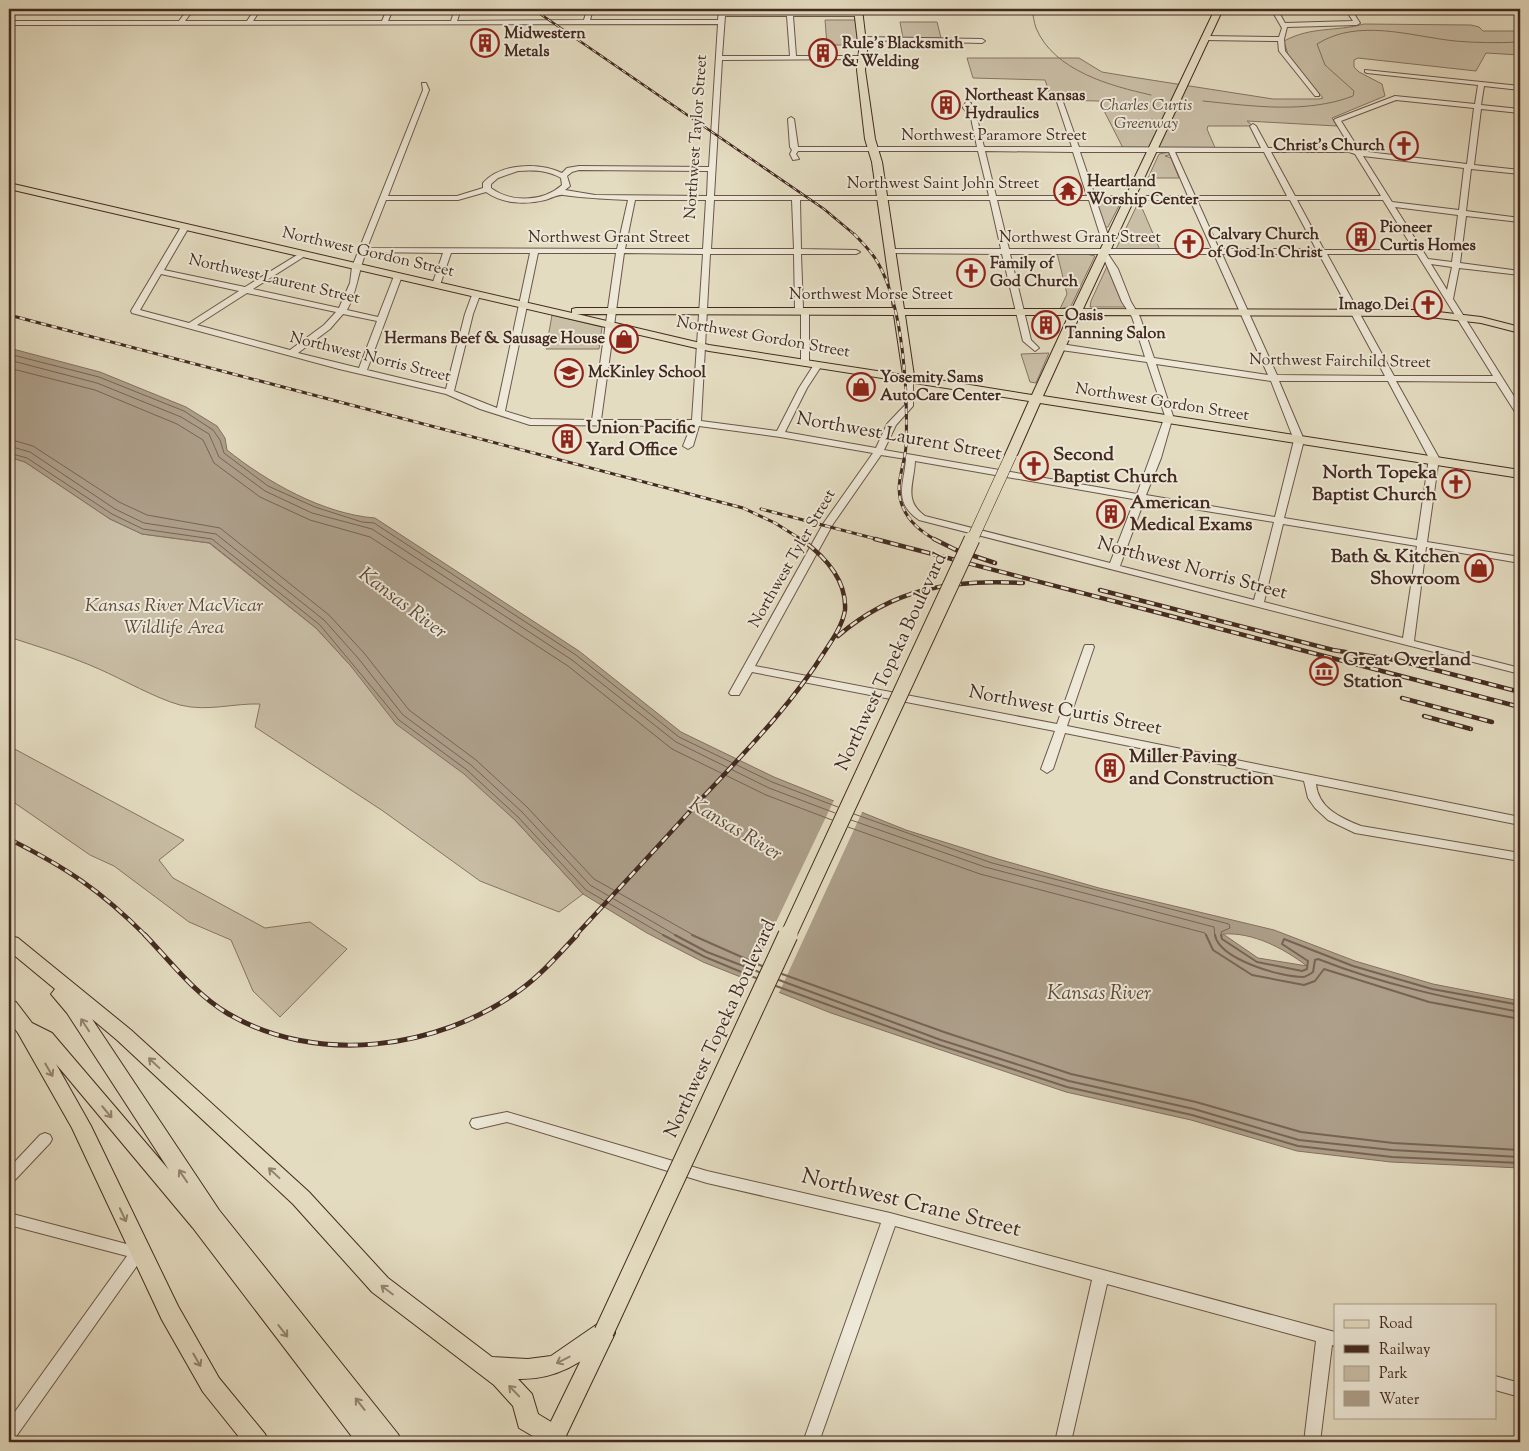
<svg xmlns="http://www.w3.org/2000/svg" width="1529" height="1451" font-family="'Sorts Mill Goudy',serif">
<rect width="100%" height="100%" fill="#e4dcc1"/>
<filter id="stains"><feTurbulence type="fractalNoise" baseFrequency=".004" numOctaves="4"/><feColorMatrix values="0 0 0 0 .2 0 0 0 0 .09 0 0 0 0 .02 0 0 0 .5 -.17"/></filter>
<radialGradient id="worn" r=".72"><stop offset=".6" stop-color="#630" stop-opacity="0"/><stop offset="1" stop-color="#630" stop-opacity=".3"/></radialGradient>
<g fill="#c9bea6" stroke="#867463">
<polygon points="825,20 858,20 861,45 827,45"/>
<polygon points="900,22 937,22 941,38 903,38"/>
<path d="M1364 24 1471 25 1479 27 1483 31H1520V55L1486 53 1476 71 1358 58 1354 60V67L1359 72 1382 84 1385 96 1332 118 1337 126 1247 121 1253 126H1208L1207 129 1216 150H1124L1099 101 1052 100 1045 80 973 78 967 58H1079L1102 72 1132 77 1273 99H1319L1323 98 1289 58 1284 41C1312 26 1335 32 1364 24Z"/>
<polygon points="1175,151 1176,153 1165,156 1171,158 1179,178 1148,178 1159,154"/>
<polygon points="1096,200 1116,200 1121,202 1108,227 1105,227"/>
<polygon points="1139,201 1160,250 1116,249"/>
<polygon points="1057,253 1086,254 1095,256 1071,306 1060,309 1067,294"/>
<polygon points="1109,262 1125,307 1090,307 1091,301"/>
<polygon points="552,315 602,327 599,349 546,349"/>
<polygon points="1049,353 1036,383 1030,382 1021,354"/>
<path d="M9 457 25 462 110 519 142 534 209 543 316 628 350 665 515 820 583 894 559 912 480 881 383 811 255 727 260 704C234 703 207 712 180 705 155 698 124 680 99 669 70 656 39 647 9 637Z"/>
<polygon points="9,746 184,840 159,860 173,878 265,928 310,922 347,949 280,1017 253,991 231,940 189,922 114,866 90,855 9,799"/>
</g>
<path fill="#ad9f8a" stroke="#837060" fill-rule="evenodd" d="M9 348 100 372 186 407 217 426 225 438 227 450C267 482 323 514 375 518L579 651 681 732 774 777 906 830 998 859 1099 888 1274 930 1355 961 1433 984 1520 1001V1168L1391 1162 1297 1151 1191 1120 1066 1092 831 1013 703 962 647 933 583 894 515 820 464 774 396 724 350 665 316 628 210 543 142 534 110 519 25 462 9 457ZM1223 934C1253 932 1283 948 1307 966L1258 958Z"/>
<polygon fill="#e4dcc1" points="835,798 863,810 778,995 747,983"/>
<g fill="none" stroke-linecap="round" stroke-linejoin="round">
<g stroke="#786455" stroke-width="1">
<polyline points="9,354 99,377 184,411 213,430 220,440 224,453 268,486 315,507 362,522 374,523 576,655 679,737 772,782 838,807"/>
<polyline points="9,360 97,383 181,417 209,434 219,457 265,491 312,513 372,529 572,660 676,742 769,788 835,813"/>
<polyline points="9,368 95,390 177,424 203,440 214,463 260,497 310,520 370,537 568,666 672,749 766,795 832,820"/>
<polyline points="9,439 33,446 119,502 147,515 220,528 329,615 364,653 409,710 476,760 527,807 594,879 695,936"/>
<polyline points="9,446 30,452 115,509 144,523 216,534 324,620 358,658 403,715 471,765 522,812 590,885 677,936"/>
<polyline points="9,453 27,458 112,514 143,529 212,539 320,625 399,720 467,770 518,817 586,890 665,936"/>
<polyline points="854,814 992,863 1229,924 1230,928 1221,932 1222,936"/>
<polyline points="851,820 985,867 1214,927 1215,936"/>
<polyline points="848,827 980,874 1205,933 1207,936"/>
</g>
<g stroke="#786455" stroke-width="2">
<polyline points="663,935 705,957 756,978"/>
<polyline points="675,935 707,952 759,972"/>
<polyline points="692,935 762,966"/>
<polyline points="1206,935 1213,950 1252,975 1304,985 1315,981 1324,969 1429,1002 1520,1019"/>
<path d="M1215 935C1219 959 1280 977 1303 977 1306 977 1310 974 1313 972L1315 960 1318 959C1384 985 1451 999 1520 1012"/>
<polyline points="1221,935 1222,939 1257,962 1302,971 1307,969 1308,961 1282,944 1284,939 1353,966 1432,989 1520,1005"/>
<polyline points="782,974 944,1032 1071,1074 1196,1102 1301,1132 1393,1143 1520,1150"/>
<polyline points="779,980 941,1040 1069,1081 1194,1109 1299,1140 1392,1150 1520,1157"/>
<polyline points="776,986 939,1045 1067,1087 1192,1115 1298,1146 1392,1157 1520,1163"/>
</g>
<g stroke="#837060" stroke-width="1">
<path d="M1032 9C1033 15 1034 22 1036 28 1054 71 1111 86 1151 95"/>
<path d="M1203 101C1252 106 1306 114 1353 96L1354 91 1325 65 1317 44C1359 18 1409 36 1455 41 1477 43 1498 43 1520 42"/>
</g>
<defs>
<g id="minor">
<path d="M188 9H194L185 21H247L255 9H261L253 21H382L387 9H393L388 21H451L455 9H461L457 21 584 20 587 9H593L590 20H718L719 9H725V12H787V9H793V12L861 13V15L859 16H793L796 56H862L864 57V59L722 60 714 196H989L978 151H798L796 154 799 159 793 160 790 154 792 150 790 147 788 119 791 117 794 119 798 147H977L971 118 963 108 966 102 968 101 971 103 969 108 977 118 984 147H1072L1056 99 1059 97 1062 99 1079 147 1261 148 1250 126 1253 124 1256 126 1268 148H1351L1334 120 1335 119 1395 96 1475 104 1478 85 1367 73 1365 72V70L1520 86V90L1484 86 1481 105 1520 109V113L1481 109 1474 165 1520 170V174L1471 169 1466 211 1520 218V222L1466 216 1460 263 1520 271V275L1459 268 1453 299 1520 406V416L1517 415 1496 382 1396 381 1439 458 1427 542 1520 557V563L1426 547 1414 641 1520 668V674L919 520C893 502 904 485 906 459L881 455 833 524 755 666 1057 724 1084 647 1085 645H1093L1094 647 1067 726 1520 817V825L1316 784C1318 808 1341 818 1361 826L1520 853V861L1355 833 1328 820 1315 808 1308 798 1304 781 1065 733 1053 769 1047 773 1041 769 1055 731 752 672 739 695H731L729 693 823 524 873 453 780 437 699 426 693 446 688 449 683 446 691 426 530 425 480 409 446 394 339 369 132 313 131 311 181 227 185 225 189 227 164 270 245 287 302 252 306 254 305 256 253 289 339 308 350 283 352 267 423 90 422 83H426L429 90 388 196H457L483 188V183C501 163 539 162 562 173L567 168 579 166 709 167 718 24 9 25V21H179ZM725 16H787L790 56H722ZM1396 100 1474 108 1467 164 1360 151 1341 121ZM985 151 1073 152 1087 196H996ZM1080 152H1169L1188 196H1095ZM1175 152H1264L1287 196H1195ZM1271 152H1349L1355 154 1381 196H1295ZM1363 156 1464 168 1459 210 1392 202ZM579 170 708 171 707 196 595 195 565 190 570 186 567 176 572 172ZM518 171C533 170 547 170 561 178L562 185C543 202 511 203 491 188V184L498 178ZM486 192C503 204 525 205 545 200 550 199 558 194 563 195 585 198 606 199 628 200L617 249 367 248 386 200H458ZM635 200H706L703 249H625ZM714 200H792L794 249H711ZM800 200H990L1001 249H889L885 251 889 253 1002 254 1023 341 1035 351 1039 348 1031 340 1010 254H1102L1122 302 1132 317 1145 357 1061 344 1057 347 1061 350 1147 362 1165 416 1137 494 884 450 896 425 913 406V379L909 376 905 379V405L887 424 876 448 785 432 807 388 822 365 818 362 815 363 799 388 777 431 701 421 710 254H794L795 311 801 313V363L805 366 809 363V311L803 309 801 254H856L860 252 856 250 801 249ZM997 200H1089L1104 247 1107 249H1009ZM1096 200H1190L1212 249H1109L1112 247ZM1197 200H1290L1316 249H1219ZM1297 200H1383L1414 250H1324ZM1395 207 1458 215 1452 262 1428 259ZM366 252 443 253 432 285 436 287 440 285 451 253H530L497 408 454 391 473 314 480 295 479 293 472 295 465 314 446 389 367 370 402 276 398 274 394 276 378 317 347 310C357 292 358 272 366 252ZM538 253H616L592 420 531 419 505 411ZM624 253 703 254 692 420H601ZM1108 254H1214L1268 375 1154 358 1140 317 1131 302 1118 269ZM1222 254H1319L1385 376 1277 375ZM1327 254H1417L1493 376H1394ZM1431 264 1452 267 1447 290ZM161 274 239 291 189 323 140 310ZM247 293 336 312 324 325 290 350 197 325ZM343 314 377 321 359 368 298 353 330 329ZM1156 364 1271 381 1294 440 1275 517 1146 495 1161 458 1173 416ZM1279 381H1388L1429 458 1417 540 1284 518 1304 440ZM915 461 1133 499H1135L1110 563 925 516C903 500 914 484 915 461ZM1144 501 1274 522 1254 600 1120 566ZM1283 524 1417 546 1403 638 1264 602Z"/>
<polygon points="1271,9 1277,9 1285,23 1353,21 1345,9 1351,9 1360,23 1357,25 1287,27 1284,39 1285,51 1319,94 1319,96 1315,96 1279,51 1278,41 1205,40 1202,38 1205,36 1279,37 1282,28"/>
<polygon points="862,37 982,39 985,41 982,43 860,40 860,38"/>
<polygon points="507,1112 707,1171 890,1213 1335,1332 1335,1346 1332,1345 1320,1442 1304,1442 1316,1341 1107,1284 1071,1442 1055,1442 1092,1280 895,1226 819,1442 803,1442 881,1223 707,1183 507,1122 477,1129 472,1127 470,1123 472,1119"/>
<polygon points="45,1133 50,1135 52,1139 50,1143 14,1181 9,1183 9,1168 40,1135"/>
<polygon points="9,1213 138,1247 143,1249 146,1253 15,1438 9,1440 9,1420 127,1256 9,1225"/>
<polygon points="1495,1376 1520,1383 1520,1397 1495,1390"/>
</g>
<g id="major">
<path d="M854 9H862L867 51 865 70 875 139 882 162 904 309H1072L1215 9H1223L1083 309 1421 310 1481 317 1520 327V333L1481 323 1421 316 1080 315 1043 396 1520 470V478L1040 403 1017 455 1011 459 1005 455 1029 401 709 351 9 189V183L572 313V309L576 308H893L872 162 865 139 857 70 859 51ZM577 314 894 315 903 375 709 345ZM905 315H1069L1032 395 914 376Z"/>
<polygon points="604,1324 611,1327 615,1333 563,1442 541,1442 597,1327"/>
</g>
<path id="highway" d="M11 936 18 938 131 1030 309 1192 388 1278 492 1357 528 1359 551 1356 596 1325 604 1322 612 1325 615 1332 612 1339C582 1362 557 1380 518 1379L532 1394 538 1414 563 1429 567 1437 565 1442H543L519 1428 513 1406 494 1385 372 1292 293 1204 117 1040 92 1019 219 1210 398 1434 402 1442H356L193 1228 56 1064 91 1126 178 1306 219 1378 265 1434 269 1442H243L203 1392 162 1320 72 1128 18 1033 9 1021V1000L16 1002 32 1023 52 1033 169 1170 67 1013 51 994 55 989 9 951V937Z"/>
</defs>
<use href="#minor" stroke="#6b5648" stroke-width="2"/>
<use href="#major" stroke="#432a20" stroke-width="2"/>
<use href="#highway" stroke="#432a20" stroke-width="2"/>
<use href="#minor" fill="#ede8d7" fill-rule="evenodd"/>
<use href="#major" fill="#e4dcc1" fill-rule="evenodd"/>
<use href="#highway" fill="#e4dcc1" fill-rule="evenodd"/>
<defs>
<polyline id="rail-far3" points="533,9 824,209 855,235"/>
<g id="rail-far2">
<path d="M854 234C863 243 872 252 878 263 904 308 908 394 906 446 905 464 895 483 901 502 906 519 921 532 936 540"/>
<polyline points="9,315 743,508 775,523 802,540"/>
<polyline points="761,509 880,540"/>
</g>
<g id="rail-far1">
<polyline points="875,539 1520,707"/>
<polyline points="934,539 956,550 995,563"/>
<polyline points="1100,590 1333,650 1401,661 1520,692"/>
<path d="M838 636C894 588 951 579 1023 583"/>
<polyline points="1402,698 1492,722"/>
<polyline points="1424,716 1471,729"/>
<path d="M9 839C67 868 100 890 146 936"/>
<path d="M575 936C614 894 653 852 691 810 738 759 788 710 825 651 833 639 843 624 845 610 847 579 823 555 801 539"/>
</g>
<path id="rail" d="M145 935C170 961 195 994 227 1013 316 1066 438 1050 520 990 541 975 559 954 577 935"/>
</defs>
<use href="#rail-far3" stroke="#432a20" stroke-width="2.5"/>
<use href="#rail-far2" stroke="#432a20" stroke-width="3"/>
<use href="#rail-far1" stroke="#432a20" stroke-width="4.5"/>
<use href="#rail" stroke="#432a20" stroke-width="5"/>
<use href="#rail-far3" stroke="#ede8d7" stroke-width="1" stroke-dasharray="4.5" stroke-linecap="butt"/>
<use href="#rail-far2" stroke="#ede8d7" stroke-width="2" stroke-dasharray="5.5" stroke-linecap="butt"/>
<use href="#rail-far1" stroke="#ede8d7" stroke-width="2.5" stroke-dasharray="8" stroke-linecap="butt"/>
<use href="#rail" stroke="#ede8d7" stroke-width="3" stroke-dasharray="10" stroke-linecap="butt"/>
<defs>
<polyline id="major-bridge-far2" points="972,540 1011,455"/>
<polyline id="major-bridge-far1" points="788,936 972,539"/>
<polyline id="major-bridge" points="604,1332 788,935"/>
</defs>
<use href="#major-bridge-far2" stroke="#432a20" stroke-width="12" stroke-linecap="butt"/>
<use href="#major-bridge-far1" stroke="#432a20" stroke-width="17" stroke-linecap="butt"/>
<use href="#major-bridge" stroke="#432a20" stroke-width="21" stroke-linecap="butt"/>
<use href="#major-bridge-far2" stroke="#e4dcc1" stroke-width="11"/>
<use href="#major-bridge-far1" stroke="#e4dcc1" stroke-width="15"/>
<use href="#major-bridge" stroke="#e4dcc1" stroke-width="19"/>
</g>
<defs><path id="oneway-shaft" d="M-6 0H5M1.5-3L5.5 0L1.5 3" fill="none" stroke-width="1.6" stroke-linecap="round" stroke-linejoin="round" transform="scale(1.25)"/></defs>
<g stroke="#948370">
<use href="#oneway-shaft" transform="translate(85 1025) rotate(-123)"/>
<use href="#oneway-shaft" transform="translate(154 1063) rotate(-137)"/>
<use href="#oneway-shaft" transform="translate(49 1070) rotate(60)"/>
<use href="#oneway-shaft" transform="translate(107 1112) rotate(50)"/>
<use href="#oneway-shaft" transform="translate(274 1173) rotate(-137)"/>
<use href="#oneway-shaft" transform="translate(183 1176) rotate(-124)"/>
<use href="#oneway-shaft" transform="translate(123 1215) rotate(65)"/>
<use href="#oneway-shaft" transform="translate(387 1290) rotate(-143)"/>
<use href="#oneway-shaft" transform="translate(283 1331) rotate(52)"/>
<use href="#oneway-shaft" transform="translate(197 1360) rotate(60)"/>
<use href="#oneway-shaft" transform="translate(563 1360) rotate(153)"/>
<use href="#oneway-shaft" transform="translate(514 1391) rotate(-134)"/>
<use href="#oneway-shaft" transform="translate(360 1404) rotate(-128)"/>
</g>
<defs>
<symbol id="building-ring" viewBox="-11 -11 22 22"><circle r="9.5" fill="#ede8d7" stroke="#8f2418" stroke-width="1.5"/><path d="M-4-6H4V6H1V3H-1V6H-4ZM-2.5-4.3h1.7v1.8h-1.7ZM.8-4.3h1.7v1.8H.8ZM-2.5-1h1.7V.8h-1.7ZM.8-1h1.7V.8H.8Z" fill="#8f2418"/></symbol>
<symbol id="church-ring" viewBox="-11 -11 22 22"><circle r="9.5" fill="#ede8d7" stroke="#8f2418" stroke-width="1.5"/><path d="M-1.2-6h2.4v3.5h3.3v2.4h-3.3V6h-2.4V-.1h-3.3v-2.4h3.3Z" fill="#8f2418"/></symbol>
<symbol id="temple-ring" viewBox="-11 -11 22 22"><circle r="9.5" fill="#ede8d7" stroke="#8f2418" stroke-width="1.5"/><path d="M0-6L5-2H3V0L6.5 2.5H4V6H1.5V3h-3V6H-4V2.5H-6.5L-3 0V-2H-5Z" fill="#8f2418"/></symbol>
<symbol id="shop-ring" viewBox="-11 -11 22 22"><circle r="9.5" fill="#ede8d7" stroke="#8f2418" stroke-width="1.5"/><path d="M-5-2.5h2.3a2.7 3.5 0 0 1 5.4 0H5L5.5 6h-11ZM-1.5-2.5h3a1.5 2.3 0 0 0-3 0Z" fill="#8f2418"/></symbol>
<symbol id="school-ring" viewBox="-11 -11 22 22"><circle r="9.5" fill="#ede8d7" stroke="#8f2418" stroke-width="1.5"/><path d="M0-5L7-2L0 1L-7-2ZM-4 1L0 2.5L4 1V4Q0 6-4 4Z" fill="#8f2418"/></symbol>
<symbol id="museum-ring" viewBox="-11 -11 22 22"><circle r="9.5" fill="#ede8d7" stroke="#8f2418" stroke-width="1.5"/><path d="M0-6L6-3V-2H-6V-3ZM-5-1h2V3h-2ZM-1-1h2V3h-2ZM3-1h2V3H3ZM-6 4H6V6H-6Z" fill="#8f2418"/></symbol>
</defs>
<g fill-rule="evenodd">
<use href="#building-ring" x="469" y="27" width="32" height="32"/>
<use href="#building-ring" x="807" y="37" width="32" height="32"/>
<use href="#building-ring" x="930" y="89" width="32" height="32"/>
<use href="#church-ring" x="1388" y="130" width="32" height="32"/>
<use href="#temple-ring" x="1052" y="175" width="32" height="32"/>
<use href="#building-ring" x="1345" y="221" width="32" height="32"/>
<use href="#church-ring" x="1173" y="228" width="32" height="32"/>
<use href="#church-ring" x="955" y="257" width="32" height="32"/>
<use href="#church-ring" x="1412" y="289" width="32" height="32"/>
<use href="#building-ring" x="1030" y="309" width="32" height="32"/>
<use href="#shop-ring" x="608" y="323" width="32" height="32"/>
<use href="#school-ring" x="553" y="357" width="32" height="32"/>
<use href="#shop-ring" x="845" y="371" width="32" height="32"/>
<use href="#building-ring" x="551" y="423" width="32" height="32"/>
<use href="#church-ring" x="1018" y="450" width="32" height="32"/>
<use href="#church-ring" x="1440" y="468" width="32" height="32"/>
<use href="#building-ring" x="1095" y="498" width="32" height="32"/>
<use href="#shop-ring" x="1463" y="552" width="32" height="32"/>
<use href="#museum-ring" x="1308" y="655" width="32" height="32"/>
<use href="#building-ring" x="1094" y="752" width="32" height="32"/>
</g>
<g text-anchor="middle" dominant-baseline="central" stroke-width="4" stroke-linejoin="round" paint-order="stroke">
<g font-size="16" font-weight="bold" fill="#432a20" stroke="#ede8d7" text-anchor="start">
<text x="504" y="34">Midwestern<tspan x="504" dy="18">Metals</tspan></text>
<text x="842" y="44">Rule's Blacksmith<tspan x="842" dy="18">&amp; Welding</tspan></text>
<text x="965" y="96">Northeast Kansas<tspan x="965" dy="18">Hydraulics</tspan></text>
<text x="1385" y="146" text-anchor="end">Christ's Church</text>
<text x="1087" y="182">Heartland<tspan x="1087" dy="18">Worship Center</tspan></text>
<text x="1380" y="228">Pioneer<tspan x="1380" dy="18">Curtis Homes</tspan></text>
<text x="1208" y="235">Calvary Church<tspan x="1208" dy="18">of God In Christ</tspan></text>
<text x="990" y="264">Family of<tspan x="990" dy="18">God Church</tspan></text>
<text x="1409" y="305" text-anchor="end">Imago Dei</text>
<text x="1065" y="316">Oasis<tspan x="1065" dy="18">Tanning Salon</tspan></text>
<text x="605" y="339" text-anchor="end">Hermans Beef &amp; Sausage House</text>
<text x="588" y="373">McKinley School</text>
<text x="880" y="378">Yosemity Sams<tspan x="880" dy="18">AutoCare Center</tspan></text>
</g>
<g font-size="16" font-style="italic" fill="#5e483b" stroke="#ede8d7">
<text x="1146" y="106">Charles Curtis<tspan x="1146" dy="18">Greenway</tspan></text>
</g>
<g font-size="16" fill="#432a20" stroke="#ede8d7">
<text x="994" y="136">Northwest Paramore Street</text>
<text transform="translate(697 137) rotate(-86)">Northwest Taylor Street</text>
<text x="943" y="184">Northwest Saint John Street</text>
<text x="609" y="238">Northwest Grant Street</text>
<text x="1080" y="238">Northwest Grant Street</text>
<text transform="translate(368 253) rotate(13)">Northwest Gordon Street</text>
<text transform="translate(274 280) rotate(13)">Northwest Laurent Street</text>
<text x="871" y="295">Northwest Morse Street</text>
<text transform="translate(763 338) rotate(10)">Northwest Gordon Street</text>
<text transform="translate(370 358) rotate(14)">Northwest Norris Street</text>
<text transform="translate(1340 362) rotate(1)">Northwest Fairchild Street</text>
<text transform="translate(1162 403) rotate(9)">Northwest Gordon Street</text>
<text transform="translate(793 559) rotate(-60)">Northwest Tyler Street</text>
</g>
<g font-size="19" font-weight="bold" fill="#432a20" stroke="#ede8d7" text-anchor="start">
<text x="586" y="428">Union Pacific<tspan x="586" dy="22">Yard Office</tspan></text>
<text x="1053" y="455">Second<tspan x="1053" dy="22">Baptist Church</tspan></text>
<text x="1437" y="473" text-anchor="end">North Topeka<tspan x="1437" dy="22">Baptist Church</tspan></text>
<text x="1130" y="503">American<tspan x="1130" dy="22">Medical Exams</tspan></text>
<text x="1460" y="557" text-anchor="end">Bath &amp; Kitchen<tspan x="1460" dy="22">Showroom</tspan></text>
<text x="1343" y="660">Great Overland<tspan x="1343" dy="22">Station</tspan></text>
<text x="1129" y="757">Miller Paving<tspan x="1129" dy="22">and Construction</tspan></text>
</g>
<g font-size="19" fill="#432a20" stroke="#ede8d7">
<text transform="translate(899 437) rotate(10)">Northwest Laurent Street</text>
<text transform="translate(1192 569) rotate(15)">Northwest Norris Street</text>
<text transform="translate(892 662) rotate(-65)">Northwest Topeka Boulevard</text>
<text transform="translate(1065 711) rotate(11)">Northwest Curtis Street</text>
<text transform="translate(721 1029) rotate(-65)">Northwest Topeka Boulevard</text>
</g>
<g font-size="19" font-style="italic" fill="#5e483b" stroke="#ede8d7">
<text x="174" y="606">Kansas River MacVicar<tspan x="174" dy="22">Wildlife Area</tspan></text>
</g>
<g font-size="20" font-style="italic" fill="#5e473a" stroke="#ede8d7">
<text transform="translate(402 604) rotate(37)">Kansas River</text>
<text transform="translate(735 830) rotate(31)">Kansas River</text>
<text x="1099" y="994">Kansas River</text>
</g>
<g font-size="22" fill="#432a20" stroke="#ede8d7">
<text transform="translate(911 1204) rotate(14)">Northwest Crane Street</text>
</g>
</g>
<rect width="1529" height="1451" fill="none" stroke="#e4dcc1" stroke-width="30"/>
<rect x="10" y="10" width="1509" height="1431" fill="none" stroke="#432a20" stroke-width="2.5"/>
<rect x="15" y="15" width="1499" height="1421" fill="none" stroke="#432a20"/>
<rect x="1334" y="1304" width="162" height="115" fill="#ede8d7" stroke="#a99c8e"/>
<rect x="1344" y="1320" width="25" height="8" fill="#e4dcc1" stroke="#a99c8e"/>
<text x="1379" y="1328" font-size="15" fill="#432a20">Road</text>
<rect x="1344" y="1345" width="25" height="8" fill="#432a20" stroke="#a99c8e"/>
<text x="1379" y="1354" font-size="15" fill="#432a20">Railway</text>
<rect x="1344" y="1366" width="25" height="15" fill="#c9bea6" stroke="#a99c8e"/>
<text x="1379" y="1378" font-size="15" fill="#432a20">Park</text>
<rect x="1344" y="1391" width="25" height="15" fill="#ad9f8a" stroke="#a99c8e"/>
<text x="1379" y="1404" font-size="15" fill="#432a20">Water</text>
<rect width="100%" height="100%" filter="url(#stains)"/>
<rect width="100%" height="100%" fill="url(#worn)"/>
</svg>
